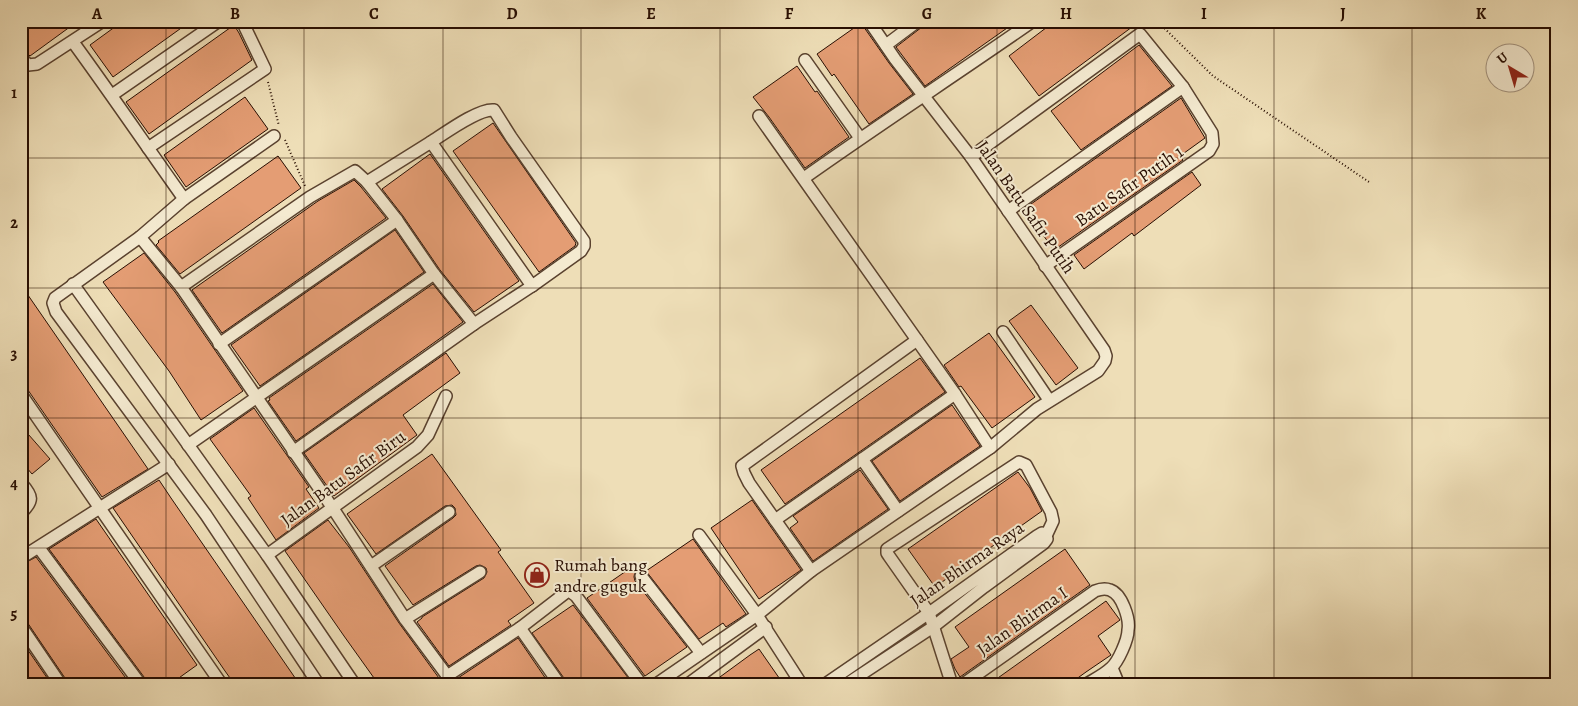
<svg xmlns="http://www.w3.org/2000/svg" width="1578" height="706" font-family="Alegreya,serif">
<rect width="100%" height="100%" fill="#eedeb7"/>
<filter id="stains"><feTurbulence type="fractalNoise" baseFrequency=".004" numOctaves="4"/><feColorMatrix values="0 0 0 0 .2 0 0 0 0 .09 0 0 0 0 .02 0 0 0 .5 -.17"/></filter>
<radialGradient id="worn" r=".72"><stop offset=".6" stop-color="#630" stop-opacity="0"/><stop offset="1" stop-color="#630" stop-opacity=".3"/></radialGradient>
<g fill="#e49d74" stroke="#280e02">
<polygon points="21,21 78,21 30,56 21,47"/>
<polygon points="123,21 191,21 113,77 90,45"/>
<polygon points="925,21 1017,21 925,86 896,47 922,27"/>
<polygon points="1055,21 1128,21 1132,27 1039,96 1009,56"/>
<polygon points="861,23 889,63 913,94 869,124 834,74 832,76 817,54"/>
<polygon points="234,25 239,33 252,60 149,134 126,102"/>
<polygon points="1139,45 1172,86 1081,150 1051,111"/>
<polygon points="797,66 815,92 817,91 849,137 805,168 769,117 753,97"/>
<polygon points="245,97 268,129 186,187 164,155"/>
<polygon points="1181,98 1205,138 1180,156 1183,160 1054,250 1024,209"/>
<polygon points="493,123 576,243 575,246 539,272 453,151"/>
<polygon points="430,154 519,281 474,312 440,270 403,216 382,189"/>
<polygon points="278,156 301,188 180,274 156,245 159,242 158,241"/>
<polygon points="1192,172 1201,185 1134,236 1132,233 1084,269 1074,255"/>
<polygon points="354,180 361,187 386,218 222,333 192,290 318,201"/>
<polygon points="395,230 424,272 260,386 231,345"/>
<polygon points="144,253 175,292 243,391 201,420 169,371 103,282"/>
<polygon points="433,284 463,322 296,441 268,401 270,400 269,398"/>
<polygon points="21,285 148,469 102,497 21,380"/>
<polygon points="1031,305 1078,368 1056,385 1009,321"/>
<polygon points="989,333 1035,397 992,428 961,386 959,387 944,365"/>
<polygon points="446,353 460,373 403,415 417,435 334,496 304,453"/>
<polygon points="920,358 945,392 785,504 761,470"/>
<polygon points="952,405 980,446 900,501 872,461"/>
<polygon points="254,408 309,487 306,489 319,508 276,540 248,498 251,496 210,439"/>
<polygon points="21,426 50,459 32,474 21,461"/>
<polygon points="432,454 501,550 498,552 534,603 508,621 511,625 449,666 417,622 422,618 422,617 484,578 487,572 486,568 480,565 476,566 413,605 385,566 453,518 456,515 455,508 452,505 445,506 376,554 347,514"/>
<polygon points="860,470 888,509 813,561 790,528 798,522 793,516"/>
<polygon points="1018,472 1030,488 1042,511 935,587 908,549"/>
<polygon points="159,480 171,498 300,685 235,685 225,671 113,508"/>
<polygon points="752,500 801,570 759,599 711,528"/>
<polygon points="96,519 197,665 169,685 148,685 147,681 49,549"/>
<polygon points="328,520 349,547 399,623 444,685 379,685 344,636 285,551"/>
<polygon points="693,539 746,614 726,627 723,623 699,639 646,571"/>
<polygon points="1065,549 1090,585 960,677 955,669 951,659 969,647 955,627"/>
<polygon points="36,557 131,685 68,685 67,681 27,622 21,619 21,565"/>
<polygon points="632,567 635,571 634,577 635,581 687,647 645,676 587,598"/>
<polygon points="1106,601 1120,620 1098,636 1111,655 1086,672 1068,685 988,685"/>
<polygon points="573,605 632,683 630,685 567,685 566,681 532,633"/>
<polygon points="518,638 546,679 538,685 461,685 458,678"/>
<polygon points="21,640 52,685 21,685"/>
<polygon points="759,649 784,685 709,685 750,655"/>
</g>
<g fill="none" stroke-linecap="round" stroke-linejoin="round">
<defs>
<g id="minor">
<path d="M73 42C111 94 147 147 184 199"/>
<polyline points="886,45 918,21"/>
<polyline points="21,57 28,65 37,64 103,21"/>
<polyline points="805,60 860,138"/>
<polyline points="112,95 219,21"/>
<polyline points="759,116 955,394 990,448"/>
<polyline points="274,136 184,199 140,237 55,298 53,303 56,312 206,515 319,685"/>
<polyline points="148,148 265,69 242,21"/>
<polyline points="971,157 1140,34 1183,87 1212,133 1213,144 1209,151 1045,266"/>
<path d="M804 178C880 124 957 74 1033 21"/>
<polyline points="367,182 431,142 532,286"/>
<polyline points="1008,211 1183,87"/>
<polyline points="140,237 181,287 332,507 405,619 454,685"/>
<polyline points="73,284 267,555 355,685"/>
<polyline points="181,287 310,197 355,171 367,182 397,220 434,274 474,324"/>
<polyline points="1003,332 1049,400"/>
<polyline points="219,344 397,220"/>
<polyline points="21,394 222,685"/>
<polyline points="188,445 434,274"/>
<path d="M293 452 474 324 532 286 581 251 584 246V241L511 137 494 110C479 108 445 133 431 142"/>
<polyline points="862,459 898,511"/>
<path d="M21 483C33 496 34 501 21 513"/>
<polyline points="775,520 955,394"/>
<polyline points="699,535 755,612 802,685"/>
<polyline points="39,548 141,685"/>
<polyline points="267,555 417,447 428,435 446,396"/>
<polyline points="21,558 169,464"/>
<polyline points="371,566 449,512"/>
<polyline points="811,571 749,483 744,473 742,466 917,340"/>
<polyline points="641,576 701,653"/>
<polyline points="405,619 480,572"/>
<polyline points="21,626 61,685"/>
<polyline points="520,628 560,685"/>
<polyline points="1112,668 1119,685"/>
<polyline points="447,676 520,628 568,591 572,593 576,596 642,685"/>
<polyline points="655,685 757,615 811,571 990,448 1037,409 1098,371 1105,361 1106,356 1104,350 971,157 895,59 869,21"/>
<polyline points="687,685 766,627"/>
<polyline points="824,685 929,613 1037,536 1042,533 1046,536 1047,539 1044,543 984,587 933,627 845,685"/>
<polyline points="952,685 929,613 889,556 887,553 887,549 1019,462 1026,465 1051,512 1053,521 1046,536"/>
<path d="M962 685 1095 591C1100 589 1105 588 1110 590 1122 594 1130 619 1128 630 1128 640 1118 662 1111 668 1104 675 1093 680 1085 685"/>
</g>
</defs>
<use href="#minor" stroke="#5a422f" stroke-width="14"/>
<g stroke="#280e02" stroke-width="2" stroke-dasharray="1 2.5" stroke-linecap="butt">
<polyline points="1157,21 1213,76 1369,182"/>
<polyline points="268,82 279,126"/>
<polyline points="285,140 305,186"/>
</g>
<use href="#minor" stroke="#f4ead0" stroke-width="11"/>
</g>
<path fill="none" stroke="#280e02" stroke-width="1" stroke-opacity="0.55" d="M166 21V685M304 21V685M443 21V685M581 21V685M720 21V685M858 21V685M997 21V685M1135 21V685M1274 21V685M1412 21V685M21 158H1557M21 288H1557M21 418H1557M21 548H1557"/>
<defs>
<symbol id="shop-ring" viewBox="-11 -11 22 22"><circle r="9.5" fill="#f4ead0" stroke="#8f2418" stroke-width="1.5"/><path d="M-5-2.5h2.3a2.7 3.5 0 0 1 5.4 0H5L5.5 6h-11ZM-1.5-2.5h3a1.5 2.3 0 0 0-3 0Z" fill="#8f2418"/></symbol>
</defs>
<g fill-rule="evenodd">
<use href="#shop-ring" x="523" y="561" width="28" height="28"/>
</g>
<g text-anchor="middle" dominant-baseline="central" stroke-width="4" stroke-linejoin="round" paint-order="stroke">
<g font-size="18" fill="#280e02" stroke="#f4ead0">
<text transform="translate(1129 186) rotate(-35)">Batu Safir Putih 1</text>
<text transform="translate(1026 207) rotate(55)">Jalan Batu Safir Putih</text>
<text transform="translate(343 478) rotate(-36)">Jalan Batu Safir Biru</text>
<text transform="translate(967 564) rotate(-35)">Jalan Bhirma Raya</text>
<text transform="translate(1022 621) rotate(-35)">Jalan Bhirma I</text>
</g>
<g font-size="18" fill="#280e02" stroke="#f4ead0" text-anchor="start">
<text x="554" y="565">Rumah bang<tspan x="554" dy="21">andre guguk</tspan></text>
</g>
</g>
<rect width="1578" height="706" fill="none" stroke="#eedeb7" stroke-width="55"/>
<g transform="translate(1510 68) rotate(322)"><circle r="24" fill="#f4ead0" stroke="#a2927e"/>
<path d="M0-4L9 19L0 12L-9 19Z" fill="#8f2418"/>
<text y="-8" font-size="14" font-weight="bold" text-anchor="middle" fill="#280e02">U</text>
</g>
<rect x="28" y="28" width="1522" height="650" fill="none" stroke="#280e02" stroke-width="2"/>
<g font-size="16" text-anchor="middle" font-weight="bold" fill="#280e02">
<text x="97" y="19">A</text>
<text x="235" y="19">B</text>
<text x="374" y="19">C</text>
<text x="512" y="19">D</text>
<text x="651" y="19">E</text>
<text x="789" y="19">F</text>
<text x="927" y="19">G</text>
<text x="1066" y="19">H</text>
<text x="1204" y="19">I</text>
<text x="1343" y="19">J</text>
<text x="1481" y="19">K</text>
<text x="14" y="98">1</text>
<text x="14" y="228">2</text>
<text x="14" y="359">3</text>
<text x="14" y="489">4</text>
<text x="14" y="619">5</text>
</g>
<rect width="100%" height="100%" filter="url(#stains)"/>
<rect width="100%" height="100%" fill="url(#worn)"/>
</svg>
